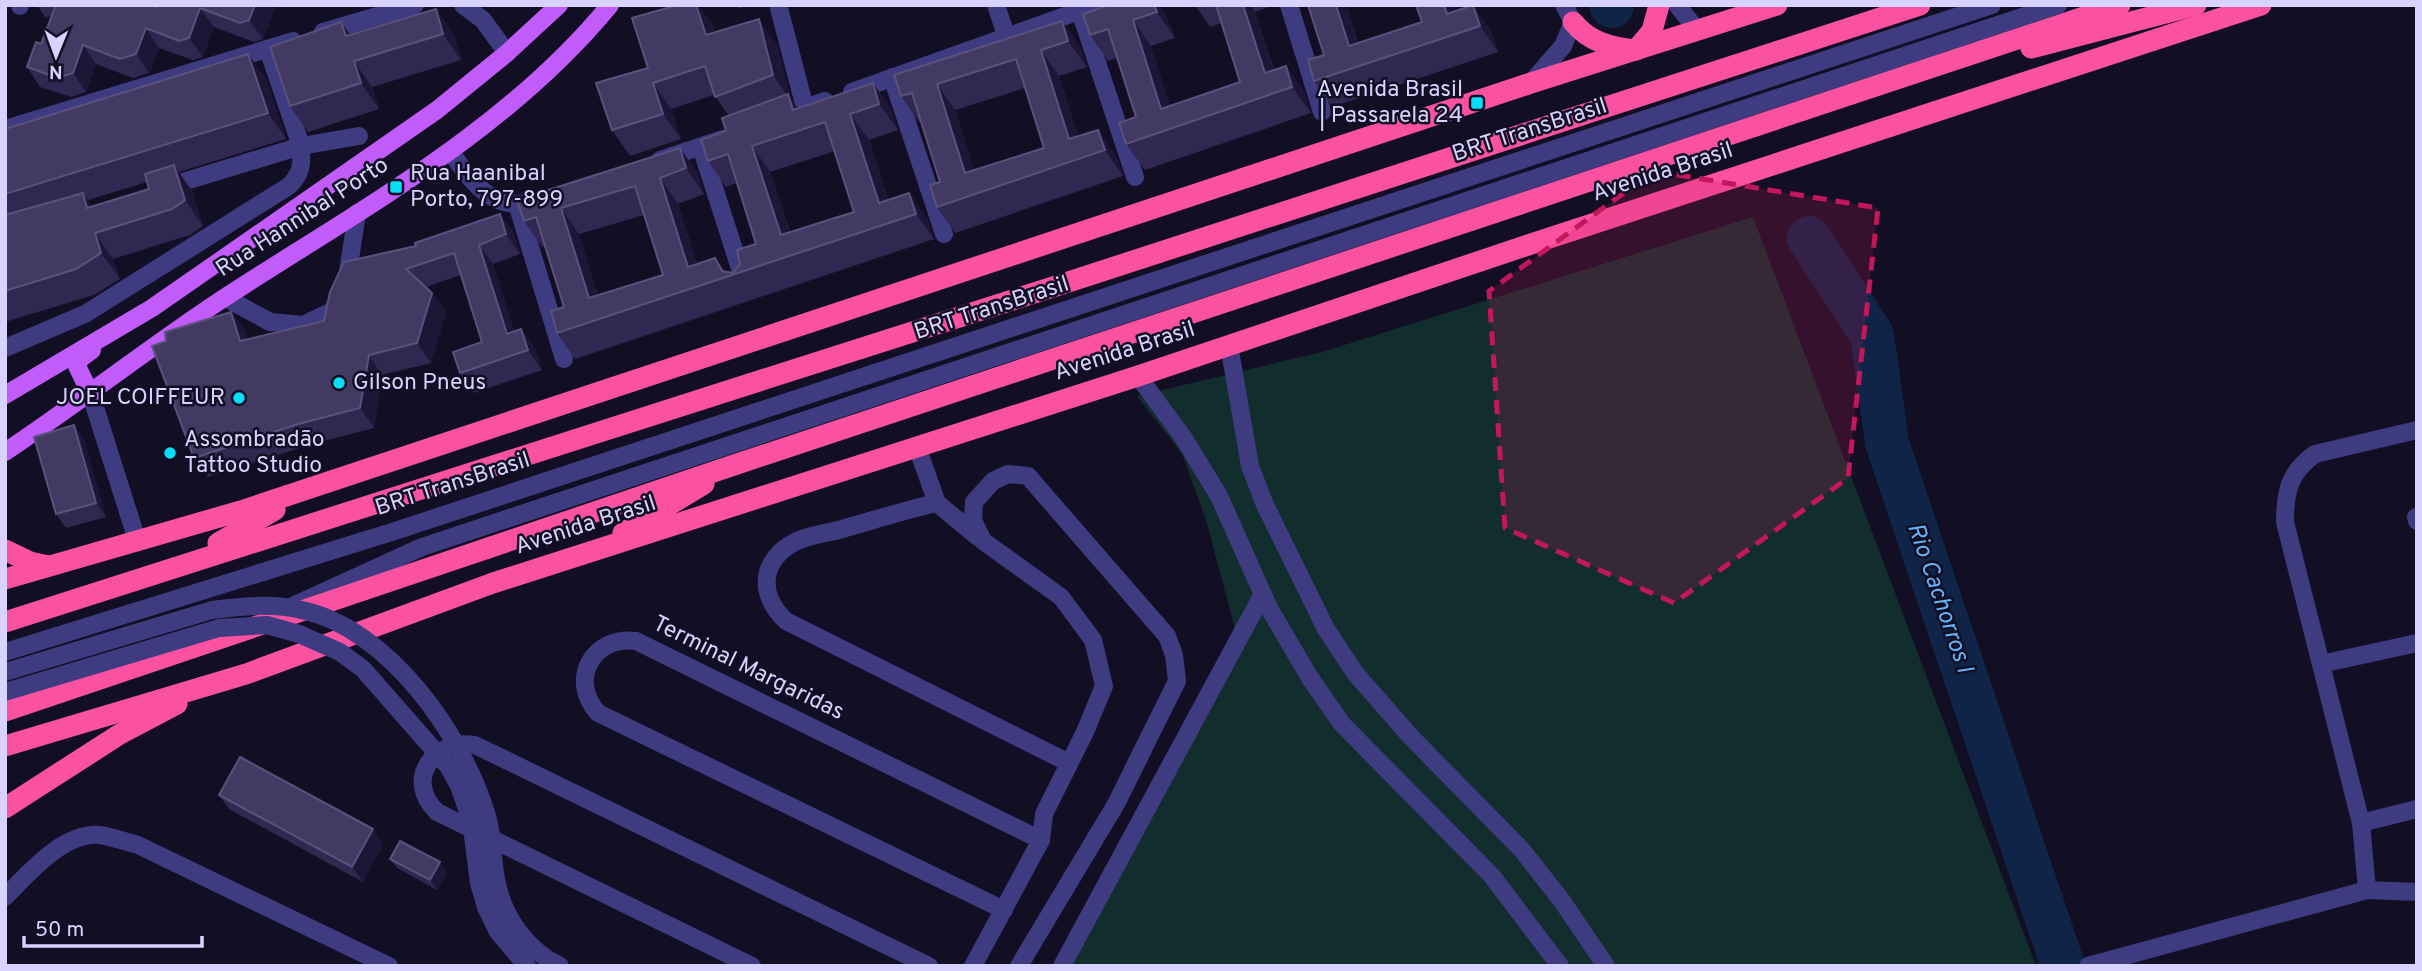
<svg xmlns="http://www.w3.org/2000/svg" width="2422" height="971" font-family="Overpass,sans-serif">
<rect width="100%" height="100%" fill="#120f24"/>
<polygon fill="#122d2d" points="1753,217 2036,966 1058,966 1236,633 1206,520 1182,454 1137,396 1322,352"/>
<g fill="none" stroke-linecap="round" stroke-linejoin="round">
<g stroke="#0f2447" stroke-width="44">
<polyline points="1611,5 1612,6"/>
<polyline points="1809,238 1872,335 1887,443 2063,966"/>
</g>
<g stroke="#3e3b81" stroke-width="18">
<polyline points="20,5 20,6"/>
<polyline points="463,5 483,20 507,53"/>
<polyline points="996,5 1006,35"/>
<polyline points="1289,5 1322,112"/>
<polyline points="1677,5 1697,30"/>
<polyline points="779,8 805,108 825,101"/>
<polyline points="1080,11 1135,177"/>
<polyline points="323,32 415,5"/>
<polyline points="268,49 301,146 359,136"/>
<polyline points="892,77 944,234"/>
<polyline points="1531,83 1563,46 1573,22 1564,5"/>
<polyline points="852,92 1096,5"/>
<polyline points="5,129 293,41"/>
<polyline points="701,147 746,287"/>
<path d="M451 152C473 185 496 215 541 200"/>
<polyline points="660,160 723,139"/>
<polyline points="517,204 564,359"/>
<polyline points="226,298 270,322 303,325 332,311 346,285 357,213"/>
<polyline points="1229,345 1250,466 1265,505 1326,629 1355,673 1411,737 1522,850 1562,901 1606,966"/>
<path d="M5 348 85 314 289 186C302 173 302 164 301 146L163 188"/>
<polyline points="1138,376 1183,437 1219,496 1269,608 1310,678 1342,724 1492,876 1560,966"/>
<polyline points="91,395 137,540"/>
<polyline points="917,447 937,503"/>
<polyline points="2416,517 2417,521"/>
<path d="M978 537 937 503C905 510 874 520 842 529 828 533 808 535 795 542 760 560 758 595 786 621L1069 763"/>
<polyline points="295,605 422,547 2058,5"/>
<polyline points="5,652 395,531 1992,5"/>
<polyline points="2321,664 2417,643"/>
<polyline points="2361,823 2417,809"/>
<path d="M2367 890 2361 823 2285 522C2285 492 2289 472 2315 454L2417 430"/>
<path d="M5 897C29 873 63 832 100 835 113 837 126 842 138 845L389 966"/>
<path d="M1004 910 598 713C568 680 593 635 636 641L1041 840"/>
<path d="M752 966 437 812C403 779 435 738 475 745L929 966"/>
<polyline points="973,966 1041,840 1044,814 1085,732 1104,686 1093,640 1061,597 983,541 973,520 974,502 993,481 1008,474 1028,476 1167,636 1174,655 1177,681 1116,804 1019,966"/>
<polyline points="1062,966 1263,594"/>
<polyline points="2088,966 2367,890 2417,892"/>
</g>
<g stroke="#c15cfb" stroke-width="18">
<polyline points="5,395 152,308 437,110 507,53 559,5"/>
<polyline points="91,395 77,366 80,359 92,350"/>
<path d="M5 452C77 404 146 350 218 302 355 212 504 134 610 5"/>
</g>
<g stroke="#fb51a1" stroke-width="21">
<path d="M1573 22C1589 42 1612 48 1636 50L1652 31 1659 5"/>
<polyline points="2031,48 2196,5"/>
<polyline points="623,533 704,484"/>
<polyline points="218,543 275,510"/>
<polyline points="5,550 30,562 48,566"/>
<polyline points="5,579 244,510 1531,83 1777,5"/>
<polyline points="5,622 1053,287 1920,5"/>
<polyline points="5,711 737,464 2120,5"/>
<polyline points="5,746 246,674 493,583 1138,376 1528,245 2261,5"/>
<polyline points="5,808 120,734 177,704"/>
</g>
<g stroke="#3e3b81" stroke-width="18">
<path d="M5 672 212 610C242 606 272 603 302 610 389 629 463 735 487 816 493 836 492 859 496 879 502 915 526 950 560 966"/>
<polyline points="5,692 219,628 267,625 299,634 340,652 363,669 448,766 459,786 471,820 479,883 486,907 498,932 527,966"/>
</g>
</g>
<g fill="#312851" fill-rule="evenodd">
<polygon points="37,5 151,5 156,7 276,5 263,39 254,42 214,27 203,57 193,60 159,48 149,73 133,78 96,64 86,92 71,97 40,87 27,67 41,44 52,16 45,17"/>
<path d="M678 5H698L713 26 715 32 777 45 791 99 798 108 873 83 891 109 898 130 869 140 888 200 909 193 927 219 934 239 575 359 557 333 564 307 545 245 542 247 524 221 680 148 698 174 704 194 678 204 697 264 715 258 725 271 733 273 756 244 737 183 726 187 708 161 726 131 729 116 714 95 671 109 681 139 630 156 612 130 648 68ZM835 151 854 212 790 232 770 172ZM644 215 663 275 598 296 579 234Z"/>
<polygon points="737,5 749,5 739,9"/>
<polygon points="1159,5 1167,18 1175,38 1151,46 1170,106 1240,82 1221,23 1210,27 1195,5 1274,5 1255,12 1274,70 1286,66 1304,92 1311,113 1145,170 1126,144 1136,117 1117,58 1108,61 1090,35"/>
<polygon points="1308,5 1346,5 1358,43 1455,11 1491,31 1498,52 1332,107 1314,81 1324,55"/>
<polygon points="436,9 454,35 461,60 372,87 379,109 308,132 290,106 351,35"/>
<path d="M1062 21 1080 47 1087 67 1059 76 1078 136 1116 156 1123 176 955 233 937 207 940 182 922 122H919L901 96ZM1025 88 1044 148 974 171 955 110Z"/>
<path d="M267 80 286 139 179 172 192 191 203 226 190 235 113 259 120 279 94 295 5 322V129ZM147 182 149 189 92 207 88 200Z"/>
<polygon points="500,214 514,234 520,254 493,264 514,331 521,329 535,349 542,370 474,393 460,373 482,342 461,275 426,287 432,293 446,312 431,363 382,375 374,428 312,444 208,477 194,458 166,341 231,312 245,331 247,339 324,321 416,246"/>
<polygon points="74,425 84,440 106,517 66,528 56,514"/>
<polygon points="219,795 383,844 363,882 229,809"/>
<polygon points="390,859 447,872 437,890 397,868"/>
</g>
<g fill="#1d1637">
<polygon points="255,5 276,5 263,39 249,20"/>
<polygon points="696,5 698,5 713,26 724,61 706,35"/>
<polygon points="1154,5 1159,5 1167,18 1175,38 1157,12"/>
<polygon points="1243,5 1251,5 1255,12 1280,92 1265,73"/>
<polygon points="1336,5 1346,5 1364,65 1349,46"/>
<polygon points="1444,5 1454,5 1462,32 1447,14"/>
<polygon points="1473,5 1491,31 1498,52 1480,26"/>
<polygon points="200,8 214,27 203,57 189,38"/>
<polygon points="436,9 454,35 461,60 443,34"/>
<polygon points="759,19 777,45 791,99 806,120 793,110 788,97 773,75"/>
<polygon points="1133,20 1151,46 1177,127 1161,109"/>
<polygon points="1062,21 1080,47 1087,67 1068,41"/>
<polygon points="341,22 360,48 346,36"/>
<polygon points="146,28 159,48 149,73 136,54"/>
<polygon points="83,45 96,64 86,92 73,73"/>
<polygon points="1041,50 1059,76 1084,157 1069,139"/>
<polygon points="248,54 267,80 286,139 268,113"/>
<polygon points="354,61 372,87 379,109 361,83"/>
<polygon points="1286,66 1304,92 1311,113 1292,87"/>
<polygon points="653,83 671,109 681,139 663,114"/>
<polygon points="873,83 891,109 898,130 879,104"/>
<polygon points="937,84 955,110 981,192 965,173"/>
<polygon points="850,114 869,140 894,221 879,203"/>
<polygon points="1098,130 1116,156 1123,176 1105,150"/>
<polygon points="752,146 770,172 796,253 781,235"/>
<polygon points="680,148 698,174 704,194 686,168"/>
<polygon points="174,165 192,191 203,226 185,200"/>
<polygon points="660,178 678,204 703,284 688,267"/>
<polygon points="83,193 101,219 87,208"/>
<polygon points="909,193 927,219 934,239 916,214"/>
<polygon points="561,208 579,234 605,317 589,298"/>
<polygon points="500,214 514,234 520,254 506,234"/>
<polygon points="95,233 113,259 120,279 101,253"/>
<polygon points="479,245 493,264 521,354 507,334"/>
<polygon points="432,293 446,312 431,363 417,343"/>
<polygon points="231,312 245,331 254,361 240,341"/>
<polygon points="521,329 535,349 542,370 528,350"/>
<polygon points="369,355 382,375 374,428 360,408"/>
<polygon points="74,425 84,440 106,517 96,503"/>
<polygon points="373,829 383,844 363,882 352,867"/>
<polygon points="440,862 447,872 437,890 430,880"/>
</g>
<g fill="#433a64" stroke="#5a527c" stroke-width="2" fill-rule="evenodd">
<polygon points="56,5 151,5 156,7 157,5 255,5 249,20 240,23 200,8 189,38 179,41 146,28 136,54 120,59 83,45 73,73 57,78 27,67 36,42 41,44"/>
<polygon points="678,5 696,5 706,35 759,19 773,75 715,97 705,66 653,83 663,114 612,130 596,83 648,68 632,18"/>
<polygon points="1109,5 1154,5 1157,12 1133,20 1161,109 1240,82 1216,5 1243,5 1265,73 1286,66 1292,87 1126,144 1119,123 1136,117 1108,29 1090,35 1083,14"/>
<polygon points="1308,5 1336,5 1349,46 1422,22 1416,5 1444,5 1447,14 1473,5 1480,26 1314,81 1308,60 1324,55"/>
<polygon points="436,9 443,34 354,61 361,83 290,106 270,47 341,22 346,36"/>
<path d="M1062 21 1068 41 1041 50 1069 139 1098 130 1105 150 937 207 930 185 940 182 912 93 901 96 894 75ZM1016 59 1044 148 965 173 937 84Z"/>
<polygon points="248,54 268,113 5,194 5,129"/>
<path d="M873 83 879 104 850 114 879 203 909 193 916 214 557 333 551 311 564 307 536 217 524 221 517 200 680 148 686 168 660 178 688 267 715 258 722 271 733 273 740 264 737 250 756 244 728 154 708 161 701 140 726 131 722 118 788 94 793 110ZM825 122 854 212 781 235 752 146ZM635 186 663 275 589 298 561 208Z"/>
<polygon points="174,165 185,200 172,209 95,233 101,253 76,269 5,291 5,215 83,193 87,208 149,189 145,174"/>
<polygon points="500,214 506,234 479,245 507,334 521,329 528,350 460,373 453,352 482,342 454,253 406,269 432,293 417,343 369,355 360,408 298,424 194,458 152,346 166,341 165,332 231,312 240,341 324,321 330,292 344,262 416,246 415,243"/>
<polygon points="74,425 96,503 56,514 34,437"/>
<polygon points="240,757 373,829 352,867 219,795"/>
<polygon points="400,841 440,862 430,880 390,859"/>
</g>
<path fill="#c2185b" fill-opacity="0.2" stroke="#c2185b" stroke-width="5" stroke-dasharray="14 9" stroke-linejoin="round" d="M1654 171 1878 208 1848 478 1674 603 1505 528 1489 291Z"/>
<g fill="#06ddf6" stroke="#120f24" stroke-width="2.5">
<rect x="1470" y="96" width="14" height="14" rx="3.5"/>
<rect x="389" y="180" width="14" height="14" rx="3.5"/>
<circle cx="339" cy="383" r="7"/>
<circle cx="239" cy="398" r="7"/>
<circle cx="170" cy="453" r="7"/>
</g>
<g text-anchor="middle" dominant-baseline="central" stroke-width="5" stroke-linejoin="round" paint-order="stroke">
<g font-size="23" fill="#d8d2fe" stroke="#120f24" text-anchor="start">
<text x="1463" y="90" text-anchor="end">Avenida Brasil<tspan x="1463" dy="26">| Passarela 24</tspan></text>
<text x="410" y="174">Rua Haanibal<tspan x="410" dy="26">Porto, 797-899</tspan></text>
<text x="353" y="383">Gilson Pneus</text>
<text x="225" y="398" text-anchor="end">JOEL COIFFEUR</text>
<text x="184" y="440">Assombradão<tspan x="184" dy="26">Tattoo Studio</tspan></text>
</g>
<g font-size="23" fill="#d8d2fe" stroke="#120f24">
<text transform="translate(1530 131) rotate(-18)">BRT TransBrasil</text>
<text transform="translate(1663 173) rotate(-18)">Avenida Brasil</text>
<text transform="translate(303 218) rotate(-33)">Rua Hannibal Porto</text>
<text transform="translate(992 309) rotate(-18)">BRT TransBrasil</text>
<text transform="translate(1125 352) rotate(-18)">Avenida Brasil</text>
<text transform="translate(453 485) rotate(-18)">BRT TransBrasil</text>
<text transform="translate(586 526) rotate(-18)">Avenida Brasil</text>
<text transform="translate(748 669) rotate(26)">Terminal Margaridas</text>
</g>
<g font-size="24" font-style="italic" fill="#63b4fb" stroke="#120f24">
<text transform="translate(1939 598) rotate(71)">Rio Cachorros I</text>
</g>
</g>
<rect width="2422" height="971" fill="none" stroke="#d8d2fe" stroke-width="14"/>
<g transform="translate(56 56) rotate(181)" stroke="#120f24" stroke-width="5" paint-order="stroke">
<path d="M0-5L12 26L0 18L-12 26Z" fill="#d8d2fe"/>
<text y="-10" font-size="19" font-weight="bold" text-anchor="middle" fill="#d8d2fe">N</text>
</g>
<path d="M24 936v10h178v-10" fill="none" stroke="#d8d2fe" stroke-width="3.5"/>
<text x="35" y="936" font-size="21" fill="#d8d2fe" stroke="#120f24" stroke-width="5" paint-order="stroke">50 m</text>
</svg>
